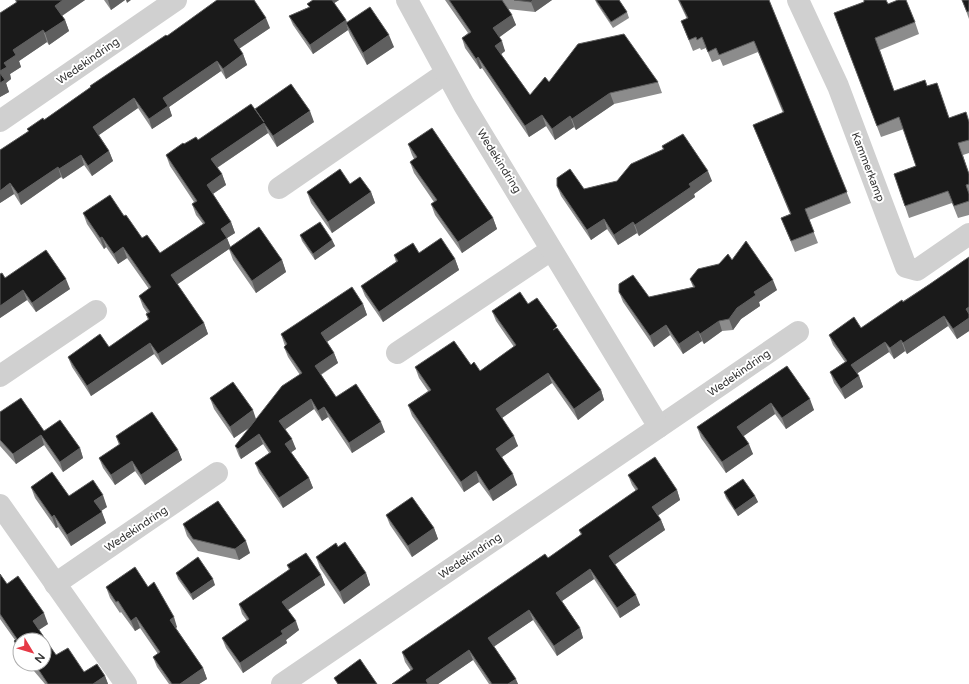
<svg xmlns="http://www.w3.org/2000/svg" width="969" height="684" font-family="'Varela Round',sans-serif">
<rect width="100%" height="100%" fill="#fff"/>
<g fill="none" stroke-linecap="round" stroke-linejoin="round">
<g stroke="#d0d0d0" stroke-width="22">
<polyline points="798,0 838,86 906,267 917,270 969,234"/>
<polyline points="0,121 176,0"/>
<polyline points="279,188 446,73"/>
<polyline points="397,353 551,250"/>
<polyline points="0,376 96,311"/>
<polyline points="659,427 798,332"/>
<polyline points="0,505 126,684"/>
<polyline points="55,584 217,473"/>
<polyline points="282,684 659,427 464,105 407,0"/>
</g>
</g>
<g fill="#8c8c8c">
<polygon points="15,0 85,0 62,16 65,20 69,31 49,45 47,42 19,61 21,67 10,74 11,79 6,83 9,92 0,97 16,2"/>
<polygon points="104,0 125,0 111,10"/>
<polygon points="313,0 339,0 334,3 346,20 347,22 394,47 367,65 350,35 348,30 313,54 293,25 289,16 309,7 307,4"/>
<polygon points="445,0 552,0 535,12 508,9 516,25 499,37 505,51 501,54 530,95 549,82 658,82 662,93 614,104 576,130 574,127 555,140 546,126 529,137 482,68 480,69 465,48 462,38 468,33"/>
<polygon points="595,0 619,0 627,12 629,18 613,28 597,4"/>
<polygon points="678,0 769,0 851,203 809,220 818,243 795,252 781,218 790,214 753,125 783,113 758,52 723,66 720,59 712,62 706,48 701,50 700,48 693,51 681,21 687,19"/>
<polygon points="962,0 969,0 969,19"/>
<polygon points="864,2 888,4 915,22 919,34 880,50 894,91 927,86 949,118 969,121 969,153 963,155 969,174 969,215 958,218 952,203 909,218 894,174 916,166 904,129 881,137 834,13"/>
<polygon points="270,28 239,49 243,54 247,65 226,79 221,71 169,107 172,116 152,129 138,108 99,135 109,151 113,161 92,176 84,165 63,179 61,177 21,205 14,194 0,203 28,131 27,129 44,120 91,87 90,86 167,36"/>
<polygon points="255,110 314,122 277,147 268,133 217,168 222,174 226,185 213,194 231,222 235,233 227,238 230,247 282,260 286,272 256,293 233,260 229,249 177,284 204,323 208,334 162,365 154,354 91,396 72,367 68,357 109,347 148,320 146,314 147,313 143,307 139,296 149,289 127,258 118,264 106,247 104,249 87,224 83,213 124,216 142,238 160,253 203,224 196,215 192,204 194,202 170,166 166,155 184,144 198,140"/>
<polygon points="408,144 493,218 497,229 462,253 435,215 431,204 434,202 414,173 410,162 414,159 412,155"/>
<polygon points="662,146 712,181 694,194 695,197 639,236 637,233 618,245 607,229 591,240 561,196 557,186 584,189 617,181 663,150"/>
<polygon points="350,184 371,192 375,203 332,233 311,203 307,192"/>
<polygon points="300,235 332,240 335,246 315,260 302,241"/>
<polygon points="419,253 455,259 459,270 383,322 365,296 361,286 396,262 394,255"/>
<polygon points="969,257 969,331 957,339 948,326 907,354 905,351 894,359 889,352 857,373 859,376 863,387 845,399 834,383 830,372 845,362 833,345 829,335 861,328 930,284"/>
<polygon points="732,260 777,290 759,302 760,306 741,319 733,330 722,331 704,344 702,341 683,354 670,335 654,347 623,302 619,292 649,297 693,287 690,279 719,264"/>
<polygon points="0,274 5,278 70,289 36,312 27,300 0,318"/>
<polygon points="363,304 367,315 327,342 334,353 338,363 321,375 336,397 385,432 352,453 328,417 322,421 314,409 285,429 296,449 291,452 309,478 313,488 283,508 259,473 255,463 269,453 263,444 241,459 239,456 235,446 249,428 234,438 214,409 210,398 256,419 300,375 288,357 284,347 285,346 281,334"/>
<polygon points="528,304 558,330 601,390 604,400 578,420 552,383 502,418 518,446 502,457 517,485 493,501 479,482 464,492 412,416 408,405 428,391 419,378 415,367 471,365 480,371 514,347 496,321 492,311"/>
<polygon points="787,366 814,410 786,429 775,414 743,436 753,454 726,473 701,438 697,427"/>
<polygon points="0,412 44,431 80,448 83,458 63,472 44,445 16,464 0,446"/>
<polygon points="116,436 178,450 182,460 145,485 135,471 115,485 103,468 99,458 119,445"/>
<polygon points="628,475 677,490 680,500 658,515 661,520 665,530 615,564 640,605 620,618 594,579 562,601 580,628 583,638 557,656 533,620 494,646 518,684 489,684 473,660 438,684 392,684 411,671 405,662 402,652 548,558 581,535 579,530 636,491 632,485"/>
<polygon points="31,487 107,507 101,511 106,523 71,546 58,527 56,528 35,498"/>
<polygon points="724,492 755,496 758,502 738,516 726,498"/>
<polygon points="386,515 434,528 438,539 412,557 390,525"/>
<polygon points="183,524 250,553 239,560 198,551 187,536"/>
<polygon points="338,547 366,573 370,585 344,604 320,568 316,557"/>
<polygon points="287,565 321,575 325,585 288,610 299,630 286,640 287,643 243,673 226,648 222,638 247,621 242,614 239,604 289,570"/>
<polygon points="176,573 215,585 193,600 178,579"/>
<polygon points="0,574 7,584 48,624 39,630 56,655 84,672 105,676 108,684 45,684 28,664 44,664 20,640 20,654 17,651 14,641 15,640 0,619"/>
<polygon points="106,587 148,587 177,627 176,628 203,668 207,679 199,684 169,684 157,667 153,657 158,654 140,628 135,631 121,612 120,613 110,598"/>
</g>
<g fill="#5f5f5f">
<polygon points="63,0 85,0 60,17 55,6"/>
<polygon points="108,0 125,0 111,10"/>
<polygon points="126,0 131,0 127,3"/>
<polygon points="331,0 339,0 333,4"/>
<polygon points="533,0 552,0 535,12 531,2"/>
<polygon points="512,15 516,25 497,39 493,28"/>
<polygon points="266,18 270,28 237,50 234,40"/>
<polygon points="65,20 69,31 49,45 45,33"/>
<polygon points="346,20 349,29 346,23 348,30 313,54 310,45"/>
<polygon points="43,30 47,42 19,61 21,67 10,74 11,79 6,83 9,92 0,97 0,71 4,63 13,50"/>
<polygon points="389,35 394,47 367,65 363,53"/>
<polygon points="502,41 505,51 499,56 495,46"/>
<polygon points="243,54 247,65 226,79 223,69"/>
<polygon points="478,57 482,68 480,69 476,59"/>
<polygon points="217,61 221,71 169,107 172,116 152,129 149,119 163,98"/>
<polygon points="610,93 614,104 576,130 572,119"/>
<polygon points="134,98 138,108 96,137 93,127"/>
<polygon points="310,111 314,122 277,147 273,136"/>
<polygon points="542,115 546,126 529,137 525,126"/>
<polygon points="570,116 574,127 555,140 552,129"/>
<polygon points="264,123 268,133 215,169 211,159"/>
<polygon points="109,151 113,161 92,176 88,166"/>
<polygon points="81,155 84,165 63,179 59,169"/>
<polygon points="58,167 61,177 21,205 18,194"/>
<polygon points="708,171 712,181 694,194 695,197 639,236 635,225 689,184"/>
<polygon points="222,174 226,185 211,195 207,185"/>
<polygon points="10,183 14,194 0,203 0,191"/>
<polygon points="371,192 375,203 332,233 328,222"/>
<polygon points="493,218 497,229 462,253 458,242"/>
<polygon points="604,219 607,229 591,240 587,230"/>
<polygon points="231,222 235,233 227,238 231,248 229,248 229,249 175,286 171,275 221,229"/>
<polygon points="633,222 637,233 618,245 614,235"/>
<polygon points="102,237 106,247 104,249 100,238"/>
<polygon points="332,240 335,246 315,260 313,254"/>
<polygon points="123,247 127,258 118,264 114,254"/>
<polygon points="455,259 459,270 383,322 379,312"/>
<polygon points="282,260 286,272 256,293 252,281"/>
<polygon points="66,279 70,289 36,312 32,303"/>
<polygon points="773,280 777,290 759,302 760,306 741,319 733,330 729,319 737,308 754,292"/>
<polygon points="23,290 27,300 0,318 0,306"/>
<polygon points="363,304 367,315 325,343 321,333"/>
<polygon points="969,307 969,331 957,339 953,329 966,309"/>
<polygon points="944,316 948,326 907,354 903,343"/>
<polygon points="719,321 722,331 704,344 700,334"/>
<polygon points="204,323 208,334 162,365 158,354"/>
<polygon points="666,325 670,335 654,347 650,336"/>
<polygon points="698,331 702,341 683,354 679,344"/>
<polygon points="901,340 905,351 894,359 890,348"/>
<polygon points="885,342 889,352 855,375 851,365"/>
<polygon points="150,343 154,354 91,396 87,386"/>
<polygon points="334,353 338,363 318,376 315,366"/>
<polygon points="548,373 552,383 499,420 496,409"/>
<polygon points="859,376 863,387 845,399 841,389"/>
<polygon points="601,390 604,400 578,420 574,409"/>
<polygon points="311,399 314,409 283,431 279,421"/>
<polygon points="810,399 814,410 786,429 782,418"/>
<polygon points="771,403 775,414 741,438 737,427"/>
<polygon points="324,407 328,417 322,421 318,411"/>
<polygon points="253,410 257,422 234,438 230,427"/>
<polygon points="381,422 385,432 352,453 349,443"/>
<polygon points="259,434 263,444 241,459 238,449"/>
<polygon points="41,435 44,445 16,464 13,454"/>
<polygon points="514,436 518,446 499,459 496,449"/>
<polygon points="292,439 296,449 289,454 285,444"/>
<polygon points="749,444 753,454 726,473 722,462"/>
<polygon points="80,448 83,458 63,472 60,462"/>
<polygon points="178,450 182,460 145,485 141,475"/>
<polygon points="132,461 135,471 115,485 111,475"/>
<polygon points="476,471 479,482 464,492 461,482"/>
<polygon points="513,474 517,485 493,501 489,491"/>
<polygon points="309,478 313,488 283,508 279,498"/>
<polygon points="677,490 680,500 656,517 652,507"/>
<polygon points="103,495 107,507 98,513 94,501"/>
<polygon points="755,496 758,502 738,516 735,510"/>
<polygon points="102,512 106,523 71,546 67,535"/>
<polygon points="54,515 58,527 56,528 52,517"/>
<polygon points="661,520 665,530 613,566 609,556"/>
<polygon points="434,528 438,539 412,557 408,546"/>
<polygon points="246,541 250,553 239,560 235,549"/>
<polygon points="590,569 594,579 559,603 556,593"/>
<polygon points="366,573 370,585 344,604 340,592"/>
<polygon points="321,575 325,585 286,611 282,602"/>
<polygon points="213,579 215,585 193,600 191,594"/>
<polygon points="636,595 640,605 620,618 617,608"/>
<polygon points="529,610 533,620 492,648 488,638"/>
<polygon points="44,613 48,624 37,631 33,621"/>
<polygon points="136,617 140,628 135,631 131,621"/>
<polygon points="174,617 177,627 173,630 170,620"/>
<polygon points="296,621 299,630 286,640 287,643 243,673 240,663 281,631"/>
<polygon points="580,628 583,638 557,656 554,646"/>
<polygon points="469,650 473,660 438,684 427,684 426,680"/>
<polygon points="203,668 207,679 199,684 180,684"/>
<polygon points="105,676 108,684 93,684"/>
<polygon points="516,679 518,684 508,684"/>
</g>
<g fill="#1a1a1a" stroke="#5f5f5f">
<polygon points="16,0 63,0 55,6 65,20 45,33 43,30 13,50 16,55 4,63 7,67 0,71 0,13 17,2"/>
<polygon points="217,0 254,0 266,18 234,40 243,54 223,69 217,61 163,98 168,106 149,119 134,98 93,127 109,151 88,166 81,155 59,169 58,167 18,194 10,183 0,191 0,150 29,131 27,129 43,118 44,120 91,87 90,86 166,35 167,36"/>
<polygon points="313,0 332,0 346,20 310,45 289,16 310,7 307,4"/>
<polygon points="449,0 502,0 512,15 493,28 502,41 495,46 530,95 545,77 549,82 578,44 624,34 658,82 610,93 572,119 570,116 552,129 542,115 525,126 478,57 476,59 462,38 471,32"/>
<polygon points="514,0 533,0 531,2"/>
<polygon points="596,0 619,0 627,12 611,22"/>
<polygon points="679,0 769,0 847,192 805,209 814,232 791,241 781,218 791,214 753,125 784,112 754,41 719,55 716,48 708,52 702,37 697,40 696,37 689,40 681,21 688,18"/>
<polygon points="864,0 886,0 888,4 898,0 906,0 915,22 875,38 894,91 925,80 927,86 937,83 949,118 966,112 969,122 969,140 958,143 969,174 969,184 966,185 969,194 969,201 954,206 948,191 905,206 894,174 916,166 899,117 877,126 834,13 864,2"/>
<polygon points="962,0 969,0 969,11 967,12"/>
<polygon points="370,7 389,35 363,53 346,23"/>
<polygon points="0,73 5,80 0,83"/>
<polygon points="291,84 310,111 273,136 264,123 211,159 222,174 207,185 231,222 221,229 227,238 171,275 204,323 158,354 150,343 87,386 68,357 100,334 109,347 149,319 146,314 150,312 139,296 151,287 123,247 114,254 102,237 100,238 83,213 110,195 124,216 126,215 142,238 147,235 160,253 205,223 192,204 197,201 166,155 183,143 184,144 196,137 198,140 251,104 264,122 255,109"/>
<polygon points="432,128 493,218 458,242 431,204 437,200 410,162 417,157 408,144"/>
<polygon points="683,134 708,171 689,184 691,187 672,200 635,225 633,222 614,235 604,219 587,230 557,186 557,178 570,169 584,189 617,181 631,164 664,149 662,146"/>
<polygon points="340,169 350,184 360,177 371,192 328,222 307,192"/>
<polygon points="320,222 332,240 313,254 300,235"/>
<polygon points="259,227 282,260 252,281 229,248"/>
<polygon points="441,238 455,259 379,312 361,286 398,261 394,255 413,243 419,253"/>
<polygon points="746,241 773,280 754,292 756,295 737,308 729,319 719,321 700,334 698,331 679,344 666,325 650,336 619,292 619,284 633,275 649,297 695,287 690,279 698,269 719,264 728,254 732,260"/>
<polygon points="46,250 66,279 32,303 23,290 0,306 0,274 2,273 5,278"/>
<polygon points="969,257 969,307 966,309 969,314 969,318 953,329 944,316 903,343 901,340 890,348 885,342 851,365 859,376 841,389 830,372 847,361 829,335 854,317 861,328 902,300 903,302 930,284"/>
<polygon points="352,287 363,304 321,333 334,353 315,366 336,397 356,384 381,422 349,443 324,407 318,411 311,399 279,421 292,439 285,444 309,478 279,498 255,463 271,452 259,434 238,449 235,446 282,386 302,373 284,347 287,344 281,334"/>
<polygon points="520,292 528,304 537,298 557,326 553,330 557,328 601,390 574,409 548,373 496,409 514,436 496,449 513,474 489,491 476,471 461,482 408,405 431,390 415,367 454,341 471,365 474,362 480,371 516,345 492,311"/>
<polygon points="787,366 810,399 782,418 771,403 737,427 749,444 722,462 697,427"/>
<polygon points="233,382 253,410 230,427 210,398"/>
<polygon points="21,398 44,431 60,420 80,448 60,462 41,435 13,454 0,440 0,412"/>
<polygon points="152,412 178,450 141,475 132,461 111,475 99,458 120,444 116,436"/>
<polygon points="655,457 677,490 652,507 661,520 609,556 636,595 617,608 590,569 556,593 580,628 554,646 529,610 488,638 516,679 508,684 492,684 469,650 426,680 428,684 392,684 413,669 402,652 545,554 548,558 582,534 579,530 638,489 628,475"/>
<polygon points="52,472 69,496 93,480 103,495 94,501 102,512 67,535 54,515 52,517 31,487"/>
<polygon points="743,479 755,496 735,510 724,492"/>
<polygon points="412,497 434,528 408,546 386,515"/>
<polygon points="218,501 246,541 235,549 193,539 183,524"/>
<polygon points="345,542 366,573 340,592 316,557 336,543 338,547"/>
<polygon points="306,553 321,575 282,602 296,621 281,631 283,634 240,663 222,638 249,619 239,604 290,569 287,565"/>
<polygon points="198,557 213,579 191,594 176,573"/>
<polygon points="135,567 148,587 154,582 174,617 170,620 203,668 180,684 172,684 153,657 160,652 136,617 131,621 118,601 116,602 106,587"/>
<polygon points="0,574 7,584 18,576 44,613 33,621 56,655 68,648 84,672 97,664 105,676 93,684 48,684 38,669 33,664 44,664 44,640 20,640 20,648 14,641 17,639 0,614"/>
<polygon points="360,659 377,684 338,684 334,678"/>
</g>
<g text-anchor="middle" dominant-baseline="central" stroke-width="4" stroke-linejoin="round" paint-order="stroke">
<g font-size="11" fill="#333" stroke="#fff">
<text transform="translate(88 61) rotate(-35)">Wedekindring</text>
<text transform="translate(499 161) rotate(58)">Wedekindring</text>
<text transform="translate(868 167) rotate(69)">Kammerkamp</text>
<text transform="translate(739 373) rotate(-35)">Wedekindring</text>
<text transform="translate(136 529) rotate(-34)">Wedekindring</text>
<text transform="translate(470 556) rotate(-34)">Wedekindring</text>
</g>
</g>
<g transform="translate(32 652) rotate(128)"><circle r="19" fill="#ffffff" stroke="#adadad"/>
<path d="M0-3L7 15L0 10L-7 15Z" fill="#e63946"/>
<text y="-6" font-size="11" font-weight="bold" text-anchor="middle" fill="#333333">N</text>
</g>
</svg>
